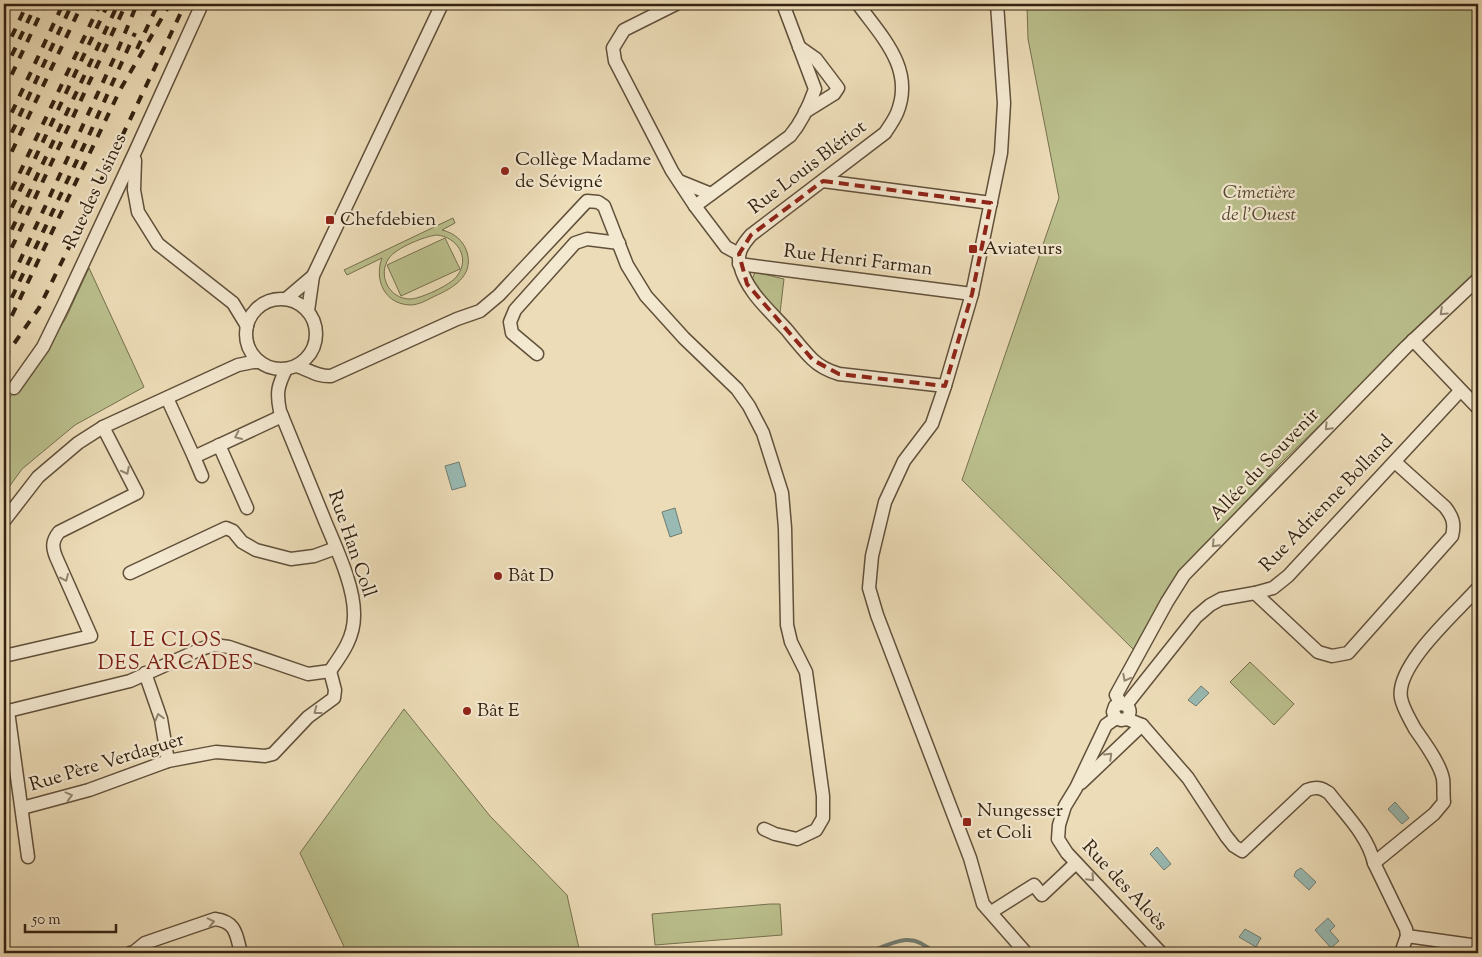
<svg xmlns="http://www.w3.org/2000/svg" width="1482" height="957" font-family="'Sorts Mill Goudy',serif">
<rect width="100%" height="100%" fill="#ecdcb7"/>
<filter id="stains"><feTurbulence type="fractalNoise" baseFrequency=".004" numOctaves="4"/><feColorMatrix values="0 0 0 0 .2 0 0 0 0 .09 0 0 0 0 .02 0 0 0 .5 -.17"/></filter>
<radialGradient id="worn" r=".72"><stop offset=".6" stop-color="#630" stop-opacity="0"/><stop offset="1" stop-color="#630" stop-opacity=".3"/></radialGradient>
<g fill="#babf8c" stroke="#76704e" fill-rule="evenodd">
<polygon points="1027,4 1478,4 1478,270 1280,464 1181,573 1136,652 962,480 1059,198 1028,39"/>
<path d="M453 218 455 223 442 230C454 233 463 240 467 252 474 276 453 288 435 296 427 300 419 305 410 305 384 304 374 279 382 258L347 275 344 270ZM437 235C457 237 471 258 457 276 451 285 420 299 410 299 389 299 377 275 389 258 396 248 425 236 437 235Z"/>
<polygon points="445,238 460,269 401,296 387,265"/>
<polygon points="89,268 144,387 75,425 22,469 4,494 4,405 39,360 66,318"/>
<polygon points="755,272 784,279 780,313 751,282"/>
<polygon points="1250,662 1294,704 1274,725 1230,682"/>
<polygon points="404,709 490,816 567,895 580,953 347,953 300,853"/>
<polygon points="770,904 780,904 782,935 655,945 652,914"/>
</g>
<g fill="#99bab3" stroke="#707d72">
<polygon points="459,462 466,486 452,490 445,466"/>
<polygon points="675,508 682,533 670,537 662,512"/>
<polygon points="1201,686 1209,693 1196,706 1188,700"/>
<polygon points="1395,802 1409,818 1402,824 1388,809"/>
<polygon points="1157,847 1171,864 1164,870 1150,854"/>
<polygon points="1301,868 1316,882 1309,890 1294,876 1296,871"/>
<polygon points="1328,918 1335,926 1330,931 1339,941 1331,948 1315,930"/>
<polygon points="1245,929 1261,938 1256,947 1239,937"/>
</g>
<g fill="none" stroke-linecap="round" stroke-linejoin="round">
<path stroke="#707d72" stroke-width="4" d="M868 953C894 942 912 930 934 953"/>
<defs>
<g id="minor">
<polyline points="676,4 624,30 613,48 615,61 672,171 695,206 726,247 739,254"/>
<path d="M858 4C882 37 915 69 897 113 894 120 889 127 885 133L751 235C744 243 736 253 740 265 746 291 770 311 787 330 795 340 803 350 812 359 820 367 829 371 839 374L945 386"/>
<polyline points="997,4 1004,103 1001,153 972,294 945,386 932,424 904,461 885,502 872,556 869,588 877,615 970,858 983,904 1026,953"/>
<polyline points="799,47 816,59 838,88 834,94 805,112"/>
<polyline points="135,160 134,190 138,212 158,244 233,303 247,326"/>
<polyline points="679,181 711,194"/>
<polyline points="823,181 991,203"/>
<path d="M695 206 790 136C801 123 809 106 815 89L783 4"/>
<polyline points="739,264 972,294"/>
<polyline points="286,299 313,276"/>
<circle cx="281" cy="334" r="35"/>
<polyline points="308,311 313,276 442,4"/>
<polyline points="1413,340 1478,408"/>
<polyline points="537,354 512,333 510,322 515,310 575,243 587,239 619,243"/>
<path d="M297 366C309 370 318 377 331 376L457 319 480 311 499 295 587 201 598 202 604 206 627 265 646 296 684 338 737 389 749 406 763 433 782 493 785 528 787 625 791 642 806 672 823 796V818L816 830 797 839 775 834 764 829"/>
<polyline points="14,388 43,347 64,304 135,152 202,4"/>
<polyline points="167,398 194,457 282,416"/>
<polyline points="219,445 247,508"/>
<polyline points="194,457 202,476"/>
<polyline points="4,521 38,477 78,443 103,427 238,365 253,362 260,362"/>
<polyline points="130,573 226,528 233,531 242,542 256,550 291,559 314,556 336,548"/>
<path d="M1255 593 1318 652 1332 656 1348 653 1452 536C1455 524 1453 517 1445 507L1395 462"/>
<path d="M4 656 91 636 56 557C52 547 52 541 59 532L137 493 103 427"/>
<polyline points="145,673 161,719 168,761"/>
<polyline points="1121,704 1116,695 1167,602 1184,575 1406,347 1478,279"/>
<polyline points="1126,705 1196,617 1210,605 1221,599 1255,593 1273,588 1288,576 1460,391"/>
<polyline points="8,711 28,857"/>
<path d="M4 712 130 681 201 649 214 645 229 647 308 674 330 671C342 654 354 638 354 616 355 587 336 548 325 521 310 484 295 447 280 411 276 392 278 386 286 369"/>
<polyline points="1116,718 1106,725 1076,788 1065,806 1059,825 1058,839 1067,853 1161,953"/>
<path d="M1127 719C1134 709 1126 701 1115 706L1113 712 1116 718 1121 720 1127 719 1142 725 1188 778 1226 836 1234 846 1242 851 1307 790C1316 786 1322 788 1329 793 1346 815 1368 836 1374 863L1406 929 1407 936 1401 953"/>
<polyline points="1081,783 1142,725"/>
<polyline points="22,808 89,790 168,761 216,752 265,756 273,754 308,717 334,698 335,690 330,671"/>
<path d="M1374 863 1434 814 1444 802C1443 794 1444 786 1443 779 1440 763 1424 742 1415 729 1410 719 1403 709 1401 698 1395 665 1458 611 1478 588"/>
<polyline points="996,909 1034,885 1042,895 1076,863"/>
<polyline points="1407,936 1478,946"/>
<path d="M130 953 134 952 145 943 215 919C237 922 236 935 241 953"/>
</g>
</defs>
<use href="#minor" stroke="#61503a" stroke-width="15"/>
<use href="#minor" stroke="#f3e8d0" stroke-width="12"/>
<g stroke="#321" stroke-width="4" stroke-dasharray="9 9" stroke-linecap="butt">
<polyline points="137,49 158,4"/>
<polyline points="4,53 27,4"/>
<polyline points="4,72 36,4"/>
<polyline points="4,91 45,4"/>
<polyline points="4,129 63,4"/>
<polyline points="4,149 72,4"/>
<polyline points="4,168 82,4"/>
<polyline points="4,206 100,4"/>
<polyline points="4,224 108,4"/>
<polyline points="4,246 118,4"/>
<polyline points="4,264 126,4"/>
<polyline points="4,295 117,52 137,4"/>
<polyline points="4,314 90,133 135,33"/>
<polyline points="4,332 120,90 170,4"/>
<polyline points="4,358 39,308 78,229 185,4"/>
</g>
</g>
<defs><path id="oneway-chevron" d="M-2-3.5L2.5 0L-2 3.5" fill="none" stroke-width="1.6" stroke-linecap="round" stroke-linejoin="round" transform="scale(1.25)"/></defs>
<g stroke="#938570">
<use href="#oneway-chevron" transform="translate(1443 312) rotate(137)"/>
<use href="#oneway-chevron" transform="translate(1328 427) rotate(134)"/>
<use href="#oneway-chevron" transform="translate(238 436) rotate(155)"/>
<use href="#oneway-chevron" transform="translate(126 471) rotate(63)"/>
<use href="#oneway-chevron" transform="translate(1215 544) rotate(134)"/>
<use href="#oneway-chevron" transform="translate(65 578) rotate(66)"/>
<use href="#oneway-chevron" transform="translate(1126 678) rotate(118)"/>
<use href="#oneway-chevron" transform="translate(317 711) rotate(143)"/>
<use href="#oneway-chevron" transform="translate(159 717) rotate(-106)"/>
<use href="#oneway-chevron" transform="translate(1109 756) rotate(-44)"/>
<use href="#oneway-chevron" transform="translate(69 796) rotate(-15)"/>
<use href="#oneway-chevron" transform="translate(1091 878) rotate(47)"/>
<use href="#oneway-chevron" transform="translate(211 922) rotate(-13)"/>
</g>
<path fill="none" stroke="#8f2418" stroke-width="4" stroke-dasharray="10 6" stroke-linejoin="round" d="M823 181 991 203 972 294 945 386 839 374 813 360 747 284 739 254 751 235Z"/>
<g fill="#8f2418" stroke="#f3e8d0" stroke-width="2">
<circle cx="505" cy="171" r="5"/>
<rect x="325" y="215" width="10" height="10" rx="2.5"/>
<rect x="968" y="244" width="10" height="10" rx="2.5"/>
<circle cx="498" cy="576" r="5"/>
<circle cx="467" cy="711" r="5"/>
<rect x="962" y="817" width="10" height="10" rx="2.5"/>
</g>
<g text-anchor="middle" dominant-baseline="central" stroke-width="4.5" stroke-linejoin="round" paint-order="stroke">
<g font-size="19" fill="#321" stroke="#f3e8d0" text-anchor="start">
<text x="515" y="160">Collège Madame<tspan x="515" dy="22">de Sévigné</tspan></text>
<text x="340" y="220">Chefdebien</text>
<text x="983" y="249">Aviateurs</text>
<text x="508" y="576">Bât D</text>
<text x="477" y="711">Bât E</text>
<text x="977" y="811">Nungesser<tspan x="977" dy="22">et Coli</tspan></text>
</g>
<g font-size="19" fill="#321" stroke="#f3e8d0">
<text transform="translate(808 168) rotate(-37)">Rue Louis Blériot</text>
<text transform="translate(96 191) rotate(-65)">Rue des Usines</text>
<text transform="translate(858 261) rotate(7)">Rue Henri Farman</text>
<text transform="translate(1265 465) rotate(-46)">Allée du Souvenir</text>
<text transform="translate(1327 504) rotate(-46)">Rue Adrienne Bolland</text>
<text transform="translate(351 544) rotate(71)">Rue Han Coll</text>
<text transform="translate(107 763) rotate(-17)">Rue Père Verdaguer</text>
<text transform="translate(1124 886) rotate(47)">Rue des Aloès</text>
</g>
<g font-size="19" font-style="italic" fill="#554930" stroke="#f3e8d0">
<text x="1259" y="193">Cimetière<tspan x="1259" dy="22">de l'Ouest</tspan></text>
</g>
<g font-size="20" letter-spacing="1" fill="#7a1f14" stroke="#f3e8d0">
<text x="176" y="641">LE CLOS<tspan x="176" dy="23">DES ARCADES</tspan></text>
</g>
</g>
<rect width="1482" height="957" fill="none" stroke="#ecdcb7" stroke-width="20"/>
<rect x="5" y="5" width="1472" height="947" fill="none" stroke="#321" stroke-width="2.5"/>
<rect x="10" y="10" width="1462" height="937" fill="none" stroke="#321"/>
<path d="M25 924v8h91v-8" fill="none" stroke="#332211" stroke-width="2.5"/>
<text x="32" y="924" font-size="15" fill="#332211" stroke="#f3e8d0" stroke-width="4" paint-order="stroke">50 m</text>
<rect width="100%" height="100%" filter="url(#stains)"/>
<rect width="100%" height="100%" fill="url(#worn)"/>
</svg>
